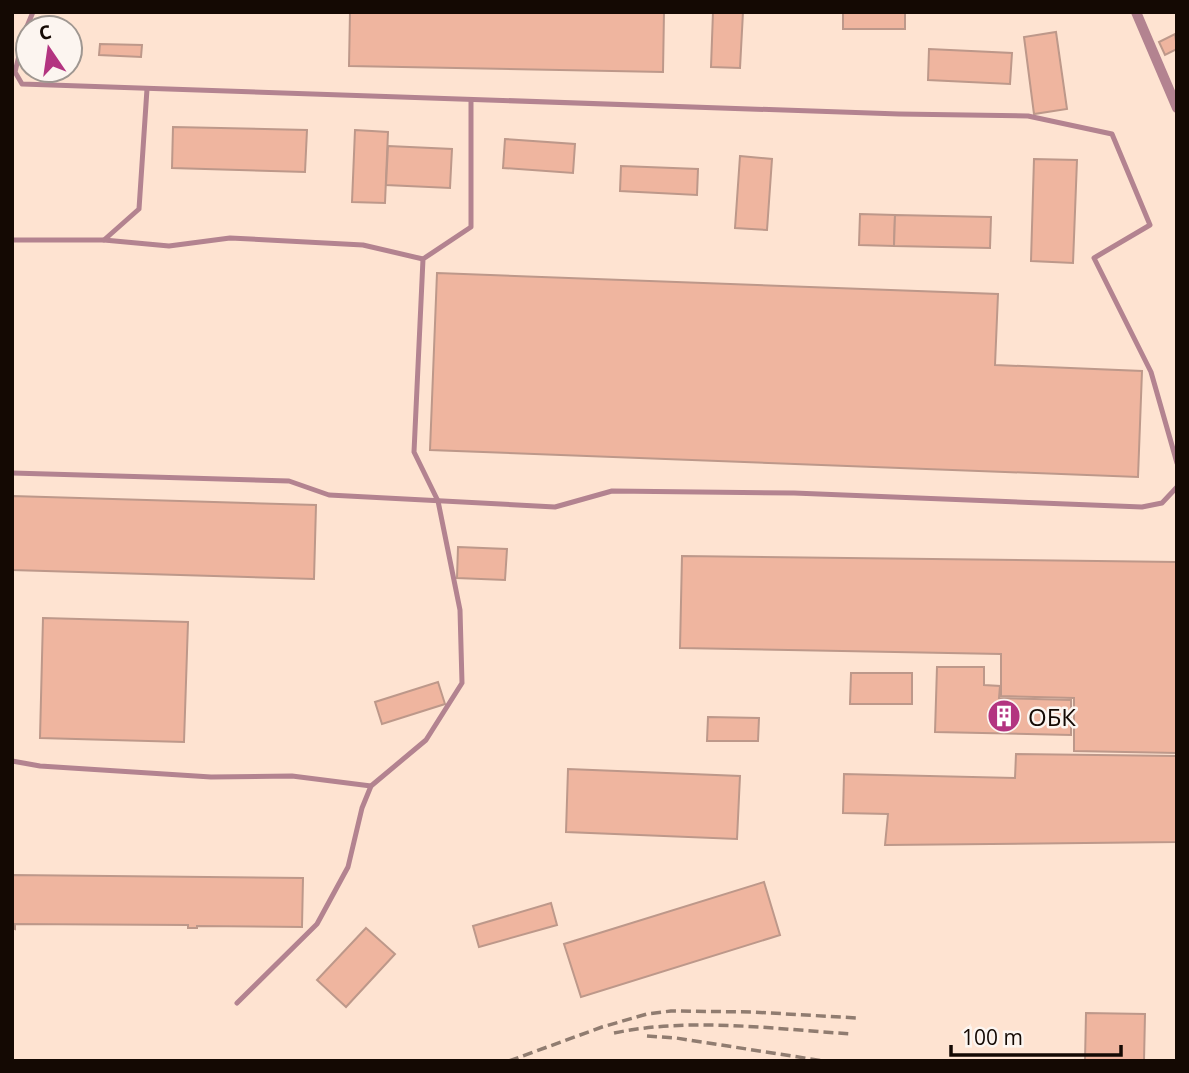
<svg xmlns="http://www.w3.org/2000/svg" width="1189" height="1073" font-family="'Open Sans',sans-serif">
<rect width="100%" height="100%" fill="#fee3d1"/>
<g fill="#efb59f" stroke="#bd988a" stroke-width="2">
<polygon points="350,12 664,12 663,72 349,66"/>
<polygon points="713,12 743,12 740,68 711,67"/>
<rect x="843" y="12" width="62" height="17"/>
<polygon points="1056,32 1067,109 1034,114 1024,37"/>
<polygon points="1175,34 1177,49 1165,55 1159,42"/>
<polygon points="100,44 142,45 141,57 99,55"/>
<polygon points="929,49 1012,53 1010,84 928,80"/>
<polygon points="173,127 307,130 305,172 172,168"/>
<polygon points="355,130 388,132 385,203 352,202"/>
<polygon points="505,139 575,144 573,173 503,168"/>
<polygon points="388,146 452,149 450,188 386,185"/>
<polygon points="740,156 772,159 767,230 735,228"/>
<polygon points="1034,159 1077,160 1073,263 1031,261"/>
<polygon points="621,166 698,169 697,195 620,191"/>
<polygon points="860,214 895,215 894,246 859,245"/>
<polygon points="895,215 991,217 990,248 894,246"/>
<polygon points="437,273 998,294 995,365 1142,371 1138,477 430,450"/>
<polygon points="12,496 316,505 314,579 12,570"/>
<polygon points="458,547 507,549 505,580 457,578"/>
<polygon points="682,556 1177,562 1177,753 1074,751 1074,698 1001,696 1001,654 680,648"/>
<polygon points="43,618 188,622 184,742 40,738"/>
<polygon points="937,667 984,667 984,685 1000,686 999,698 1071,700 1071,735 935,732"/>
<polygon points="851,673 912,673 912,704 850,704"/>
<polygon points="438,682 445,704 382,724 375,702"/>
<polygon points="708,717 759,718 758,741 707,741"/>
<polygon points="1016,754 1177,756 1177,842 885,845 888,814 843,813 844,774 1015,778"/>
<polygon points="568,769 740,776 737,839 566,832"/>
<polygon points="12,875 303,878 302,927 197,926 197,928 188,928 188,925 15,924 15,929 12,928"/>
<polygon points="764,882 780,935 581,997 564,944"/>
<polygon points="551,903 557,925 479,947 473,926"/>
<polygon points="366,928 395,954 346,1007 317,980"/>
<polygon points="1086,1013 1145,1014 1144,1061 1085,1061"/>
</g>
<g fill="none" stroke-linecap="round" stroke-linejoin="round">
<g stroke="#b38390" stroke-width="5">
<polyline points="33,12 25,31 15,72 22,84 899,114 1028,116 1112,134 1150,225 1094,258 1151,372 1177,463"/>
<polyline points="12,240 104,240 139,209 147,89"/>
<polyline points="104,240 169,246 230,238 363,245 423,259"/>
<polyline points="12,473 289,481 329,495 555,507 612,491 794,493 1142,507 1162,503 1177,487"/>
<polyline points="12,761 40,766 211,777 292,776 371,786"/>
<polyline points="237,1003 317,924 348,867 362,808 371,786 426,740 462,683 460,610 438,501 414,452 423,259 471,227 471,100"/>
</g>
<polyline stroke="#b38390" stroke-width="10" points="1136,12 1177,108"/>
<g stroke="#907c70" stroke-width="3.5" stroke-dasharray="10 5" stroke-linecap="butt">
<path d="M614 1033C691 1017 774 1029 852 1034"/>
<polyline points="647,1036 676,1038 824,1061"/>
<polyline points="509,1061 602,1027 647,1014 671,1011 753,1012 857,1018"/>
</g>
</g>
<defs>
<symbol id="building-disc" viewBox="-11 -11 22 22"><circle r="9.5" fill="#b33480" stroke="#fcf5f0"/><path d="M-4-6H4V6H1V3H-1V6H-4ZM-2.5-4.3h1.7v1.8h-1.7ZM.8-4.3h1.7v1.8H.8ZM-2.5-1h1.7V.8h-1.7ZM.8-1h1.7V.8H.8Z" fill="#fff"/></symbol>
</defs>
<g fill-rule="evenodd">
<use href="#building-disc" x="985" y="697" width="38" height="38"/>
</g>
<g text-anchor="middle" dominant-baseline="central" stroke-width="5" stroke-linejoin="round" paint-order="stroke">
<g font-size="24" fill="#140903" stroke="#fcf5f0" text-anchor="start">
<text x="1028" y="716">ОБК</text>
</g>
</g>
<rect width="1189" height="1073" fill="none" stroke="#140903" stroke-width="28"/>
<g transform="translate(49 49) rotate(347)"><circle r="33" fill="#fcf5f0" stroke="#9f9791" stroke-width="2"/>
<path d="M0-5L12 26L0 18L-12 26Z" fill="#b33480"/>
<text y="-10" font-size="19" font-weight="bold" text-anchor="middle" fill="#140903">С</text>
</g>
<path d="M951 1045v10h170v-10" fill="none" stroke="#140903" stroke-width="3.5"/>
<text x="962" y="1045" font-size="21" fill="#140903" stroke="#fcf5f0" stroke-width="5" paint-order="stroke">100 m</text>
</svg>
